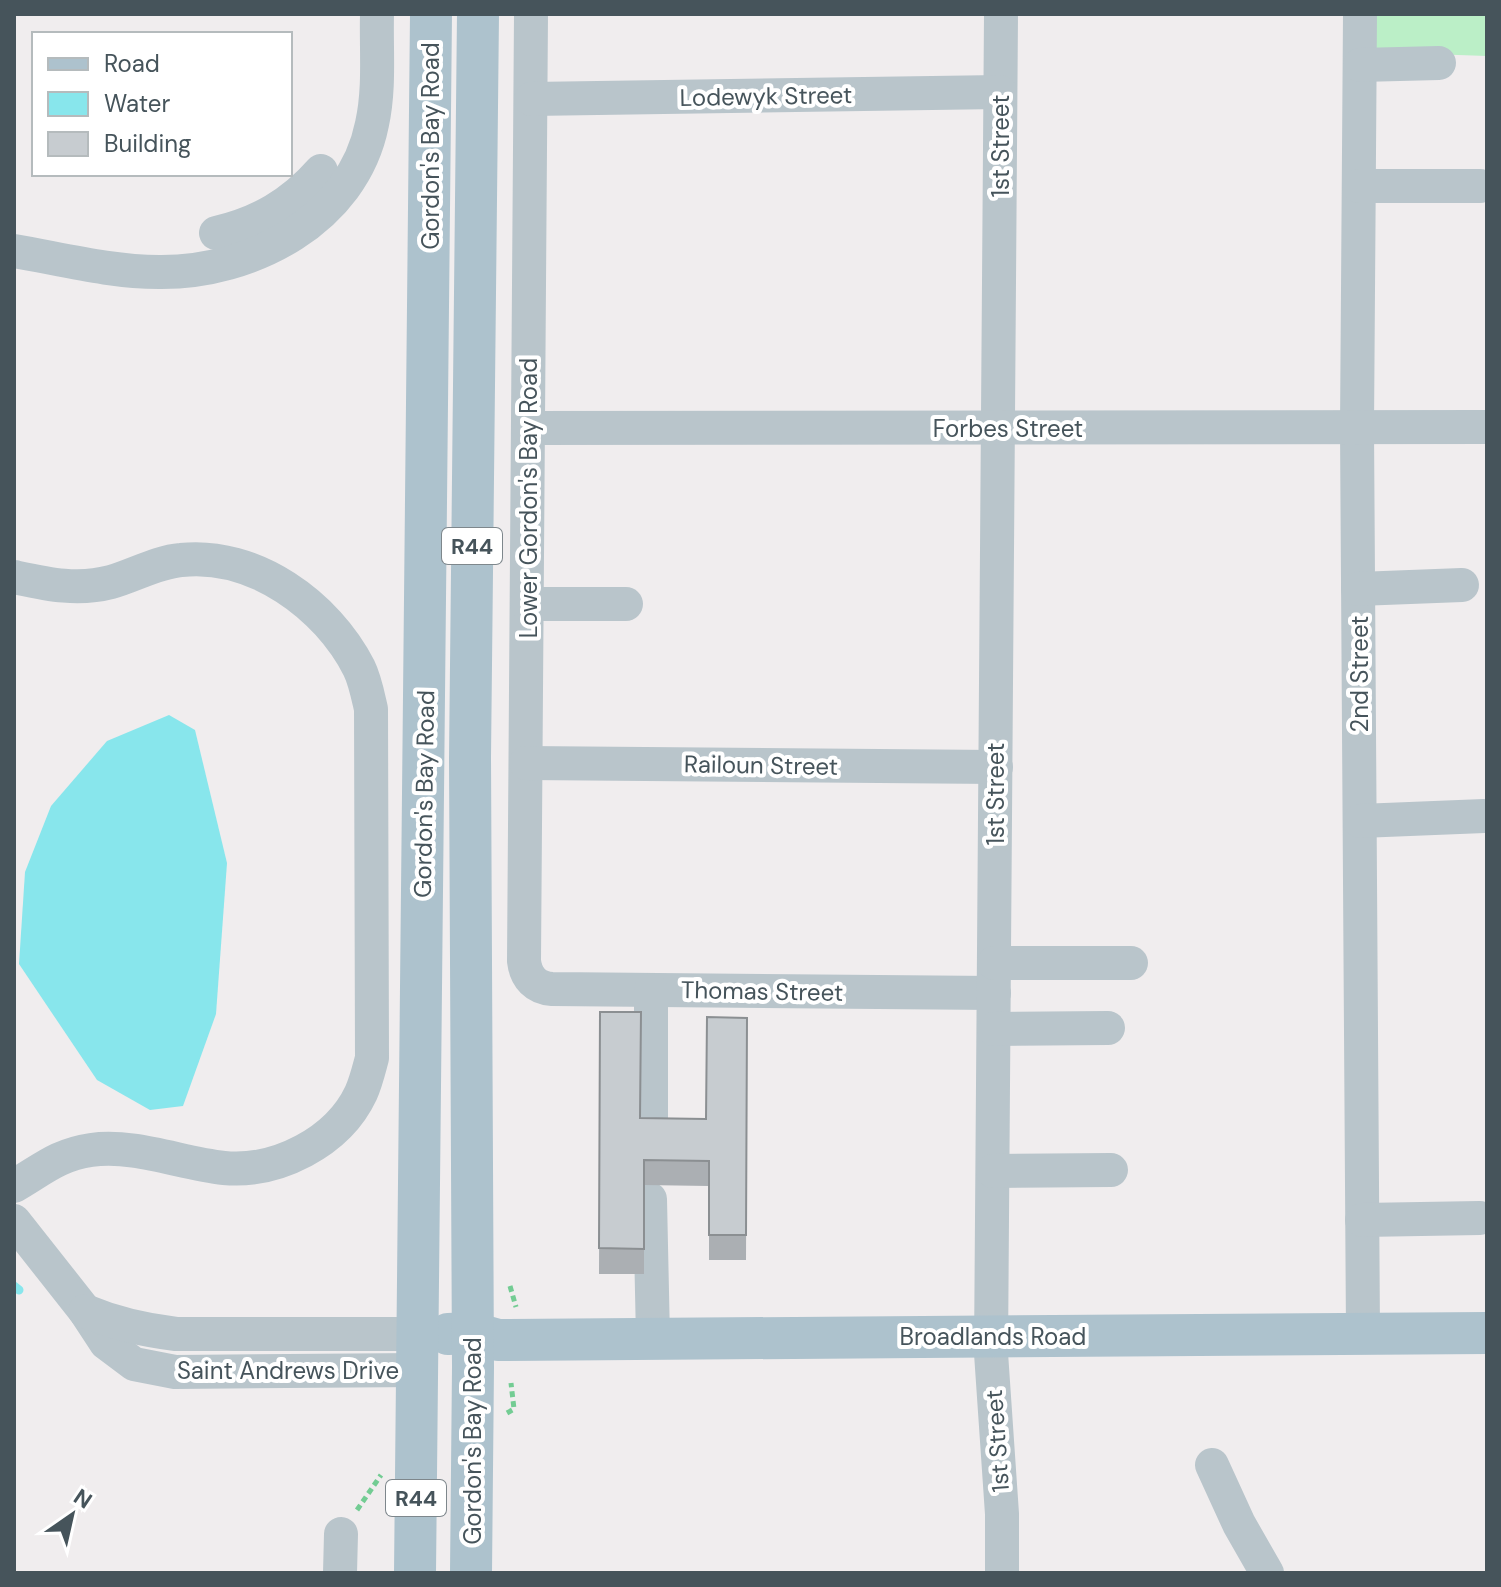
<svg xmlns="http://www.w3.org/2000/svg" width="1501" height="1587" font-family="'DM Sans',sans-serif">
<rect width="100%" height="100%" fill="#f0edee"/>
<polygon fill="#bbefc7" points="1371,14 1487,14 1487,56 1371,52"/>
<polygon fill="#88e6ec" points="169,715 195,730 227,863 216,1014 183,1106 150,1110 97,1080 19,964 25,872 51,806 107,741"/>
<g fill="none" stroke-linecap="round" stroke-linejoin="round">
<polyline stroke="#88e6ec" stroke-width="9" points="14,1286 19,1290"/>
<g stroke="#73cc93" stroke-width="5" stroke-dasharray="6 4" stroke-linecap="butt">
<polyline points="510,1286 516,1307"/>
<polyline points="507,1413 514,1409 511,1383"/>
<polyline points="357,1510 381,1475"/>
</g>
<g stroke="#b9c5cb" stroke-width="34">
<path d="M531 14 524 961C526 978 536 988 552 989L994 993"/>
<polyline points="1001,14 991,1353 1002,1514 1002,1573"/>
<polyline points="1360,14 1357,428 1363,1334"/>
<polyline points="1360,65 1439,63"/>
<polyline points="531,99 1000,92"/>
<polyline points="1359,186 1480,186"/>
<path d="M216 233C259 223 292 204 321 171"/>
<path d="M14 251C61 259 111 272 159 272 251 273 353 220 372 124 380 88 376 50 377 14"/>
<polyline points="528,428 1487,427"/>
<path d="M14 577C47 584 77 591 111 582 133 576 157 562 181 560 254 552 327 605 359 668 365 680 368 696 371 709L372 1058C369 1069 366 1082 361 1093 338 1142 277 1173 224 1168 180 1163 135 1144 91 1150 57 1155 42 1170 14 1186"/>
<polyline points="1358,589 1462,585"/>
<polyline points="527,604 626,604"/>
<polyline points="526,763 996,767"/>
<polyline points="1360,821 1484,816"/>
<polyline points="994,963 1131,963"/>
<polyline points="994,1029 1108,1028"/>
<polyline points="651,1121 651,990"/>
<polyline points="993,1171 1111,1170"/>
<polyline points="650,1199 653,1338"/>
<polyline points="1362,1220 1480,1218"/>
<polyline points="14,1221 85,1311 106,1343 134,1364 175,1372 419,1370"/>
<path d="M85 1311C116 1324 143 1330 176 1334H419"/>
<polyline points="1212,1465 1239,1524 1267,1573"/>
<polyline points="340,1573 341,1534"/>
</g>
<g stroke="#adc2cd" stroke-width="42">
<polyline points="448,1334 473,1333 498,1340 1487,1333"/>
<polyline points="415,1573 431,14"/>
<polyline points="471,1573 473,1367 470,758 478,14"/>
</g>
</g>
<polygon fill="#abafb3" points="600,1012 641,1118 706,1119 747,1018 746,1260 709,1260 709,1186 644,1185 644,1274 599,1274"/>
<polygon fill="#c7ccd0" stroke="#8b8f92" stroke-width="2" points="600,1012 641,1012 640,1118 706,1119 707,1017 747,1018 746,1235 709,1235 709,1161 644,1160 644,1249 599,1248"/>
<g text-anchor="middle" dominant-baseline="central" stroke-width="8" stroke-linejoin="round" paint-order="stroke">
<g fill="#fff" stroke="#7e878c" stroke-width="2">
<rect x="442" y="528" width="60" height="36" rx="6"/>
<rect x="386" y="1480" width="60" height="36" rx="6"/>
</g>
<g font-size="22" font-weight="bold" fill="#46545b">
<text x="472" y="546">R44</text>
<text x="416" y="1498">R44</text>
</g>
<g font-size="24" fill="#46545b" stroke="#fff">
<text transform="translate(766 96) rotate(-1)">Lodewyk Street</text>
<text transform="translate(430 146) rotate(-90)">Gordon's Bay Road</text>
<text transform="translate(1000 146) rotate(-90)">1st Street</text>
<text x="1008" y="428">Forbes Street</text>
<text transform="translate(528 498) rotate(-90)">Lower Gordon's Bay Road</text>
<text transform="translate(1359 674) rotate(-90)">2nd Street</text>
<text transform="translate(761 765) rotate(1)">Railoun Street</text>
<text transform="translate(424 794) rotate(-89)">Gordon's Bay Road</text>
<text transform="translate(995 794) rotate(-90)">1st Street</text>
<text transform="translate(762 991) rotate(1)">Thomas Street</text>
<text x="993" y="1336">Broadlands Road</text>
<text x="288" y="1370">Saint Andrews Drive</text>
<text transform="translate(472 1441) rotate(-90)">Gordon's Bay Road</text>
<text transform="translate(997 1441) rotate(-94)">1st Street</text>
</g>
</g>
<rect width="1501" height="1587" fill="none" stroke="#46545b" stroke-width="32"/>
<rect x="32" y="32" width="260" height="144" fill="#ffffff" stroke="#b5bbbd" stroke-width="2"/>
<rect x="48" y="58" width="40" height="12" fill="#adc2cd" stroke="#b5bbbd" stroke-width="2"/>
<text x="104" y="72" font-size="24" fill="#46545b">Road</text>
<rect x="48" y="92" width="40" height="24" fill="#88e6ec" stroke="#b5bbbd" stroke-width="2"/>
<text x="104" y="112" font-size="24" fill="#46545b">Water</text>
<rect x="48" y="132" width="40" height="24" fill="#c7ccd0" stroke="#b5bbbd" stroke-width="2"/>
<text x="104" y="152" font-size="24" fill="#46545b">Building</text>
<g transform="translate(72 1515) rotate(34)" stroke="#ffffff" stroke-width="6" paint-order="stroke">
<path d="M0-6L14 30L0 20L-14 30Z" fill="#46545b"/>
<text y="-12" font-size="22" font-weight="bold" text-anchor="middle" fill="#46545b">N</text>
</g>
</svg>
